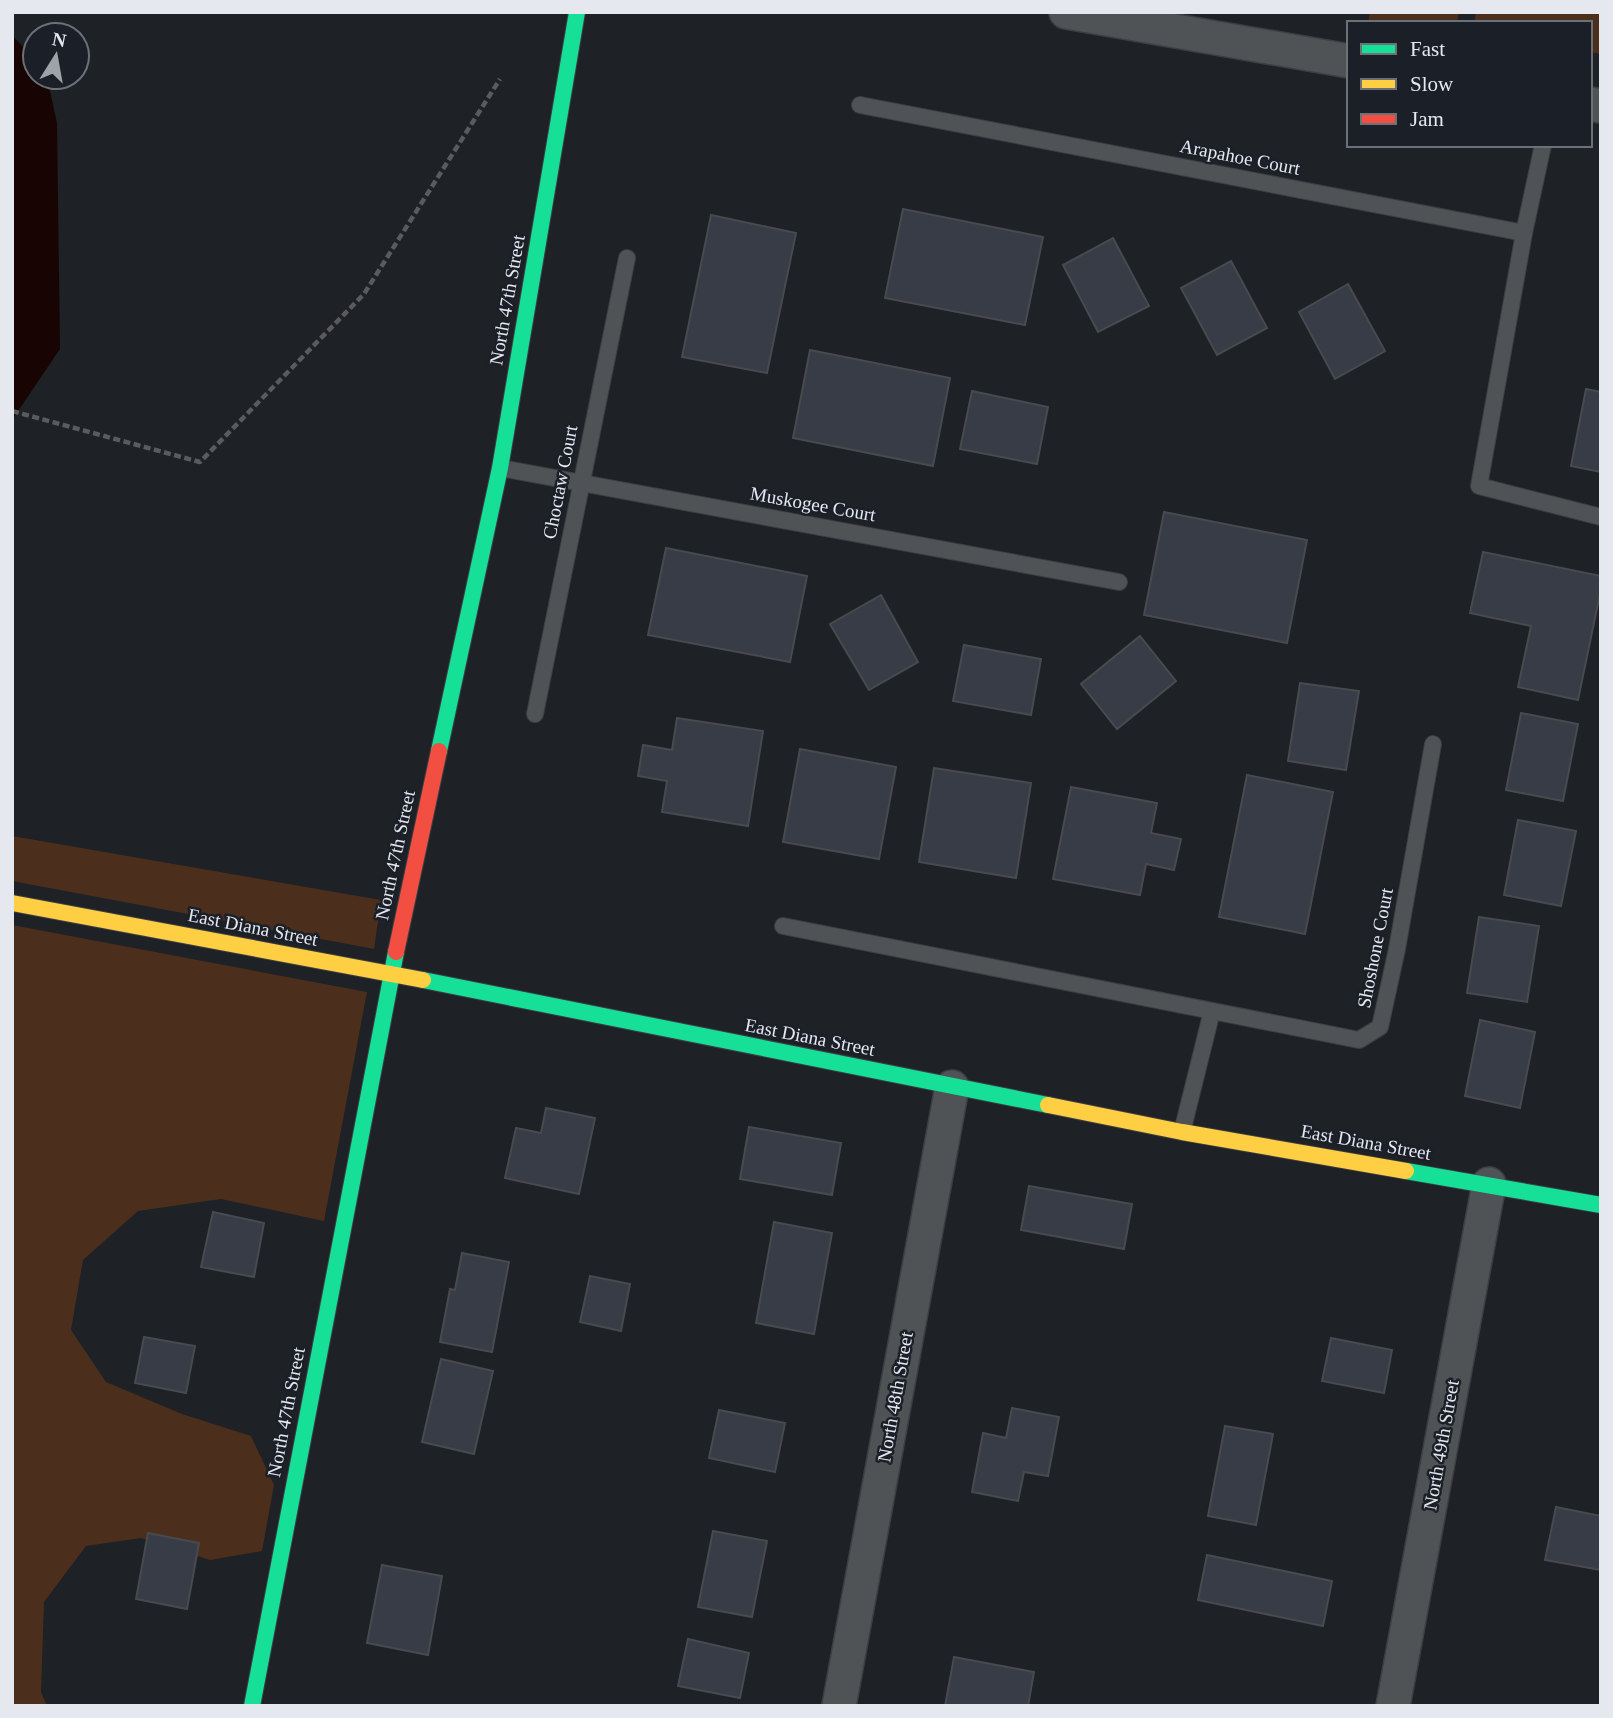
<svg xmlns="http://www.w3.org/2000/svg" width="1613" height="1718" font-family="Georgia,serif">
<rect width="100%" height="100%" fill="#1e2125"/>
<g fill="#4c2e1c">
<polygon points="1370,12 1459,12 1457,23 1368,23"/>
<polygon points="1476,12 1601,12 1601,54 1590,52 1590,23 1474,23"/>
<polygon points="12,836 381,900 374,949 12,881"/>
<polygon points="12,925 367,992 324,1221 221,1199 138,1211 83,1260 71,1330 106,1382 182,1414 251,1436 274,1485 262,1551 210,1560 141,1538 86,1546 44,1602 41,1692 47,1706 12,1706"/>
</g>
<polygon fill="#180503" points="12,35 35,60 35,77 47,77 57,123 60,349 12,420"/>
<g fill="#373c47" stroke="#484a4e" stroke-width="2">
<polygon points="903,209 1043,237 1025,325 885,298"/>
<polygon points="711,215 796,233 767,373 682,357"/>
<polygon points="1113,238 1149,306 1098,332 1063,265"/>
<polygon points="1231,261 1267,328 1217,355 1181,288"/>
<polygon points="1348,284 1385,351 1335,379 1299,312"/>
<polygon points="810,350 950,378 933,466 793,438"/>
<polygon points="1586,389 1601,392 1601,472 1571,466"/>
<polygon points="972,391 1048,407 1037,464 960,449"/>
<polygon points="1164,512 1307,540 1287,643 1144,615"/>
<polygon points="666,548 807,576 790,662 648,635"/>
<polygon points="1483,552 1601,576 1601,589 1578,700 1518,687 1531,626 1470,613"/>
<polygon points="881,595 918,662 869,690 830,624"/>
<polygon points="1140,636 1176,681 1117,729 1081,684"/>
<polygon points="964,645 1041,659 1031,715 953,701"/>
<polygon points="1300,683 1359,691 1346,770 1288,761"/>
<polygon points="1521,713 1578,724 1563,801 1506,790"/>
<polygon points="677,718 763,731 748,826 662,812 667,781 638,776 643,745 672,750"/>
<polygon points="800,749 896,767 879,859 783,842"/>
<polygon points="934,768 1031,783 1016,878 919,862"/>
<polygon points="1247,775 1333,792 1305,934 1219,917"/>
<polygon points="1071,787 1157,803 1151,833 1181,839 1174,870 1146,864 1140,895 1053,879"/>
<polygon points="1518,820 1576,831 1561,906 1504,895"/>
<polygon points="1479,917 1539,926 1527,1002 1467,993"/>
<polygon points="1480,1020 1535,1032 1520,1108 1465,1096"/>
<polygon points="546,1108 595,1118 579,1194 505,1178 516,1128 541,1133"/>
<polygon points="749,1127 841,1143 832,1195 740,1179"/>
<polygon points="1029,1186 1132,1204 1124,1249 1021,1230"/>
<polygon points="213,1212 264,1223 254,1277 201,1267"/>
<polygon points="774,1222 832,1233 814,1334 756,1323"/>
<polygon points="462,1253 509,1262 492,1352 440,1342 450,1289 455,1290"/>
<polygon points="590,1276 630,1284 621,1331 580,1322"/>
<polygon points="144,1337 195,1346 186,1393 135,1383"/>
<polygon points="1331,1338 1392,1350 1384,1393 1322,1381"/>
<polygon points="441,1359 493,1371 474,1454 422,1442"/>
<polygon points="1012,1408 1059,1417 1048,1476 1024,1472 1018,1501 972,1492 983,1433 1006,1438"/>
<polygon points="719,1410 785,1423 775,1472 709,1458"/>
<polygon points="1225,1426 1273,1434 1256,1525 1208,1516"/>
<polygon points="1556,1507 1601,1516 1601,1570 1545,1560"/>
<polygon points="713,1531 767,1541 752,1617 698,1607"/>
<polygon points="148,1533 199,1543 187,1609 136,1599"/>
<polygon points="1207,1555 1332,1581 1323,1626 1198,1600"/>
<polygon points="382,1565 442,1576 428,1655 367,1643"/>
<polygon points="688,1639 749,1653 740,1698 678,1686"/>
<polygon points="954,1657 1034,1672 1028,1706 945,1706"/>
</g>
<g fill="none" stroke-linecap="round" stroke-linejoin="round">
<defs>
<g id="lane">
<polyline points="860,105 1524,233 1543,145"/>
<polyline points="1524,233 1479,486 1601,517"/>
<polyline points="500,468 1119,582"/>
<polyline points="535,714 627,258"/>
<polyline points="783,926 1359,1040 1380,1027 1397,949 1433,744"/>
<polyline points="1182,1132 1212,1011"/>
</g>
<g id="street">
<polyline points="1066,12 1349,61"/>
<polyline points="1590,104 1601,106"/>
<polyline points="839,1706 952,1087"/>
<polyline points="1393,1706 1489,1184"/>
</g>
<g id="fast">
<polyline points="439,751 500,468 577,12"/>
<polyline points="423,980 1048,1105"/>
<polyline points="1406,1171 1601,1205"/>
<polyline points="252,1706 396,952"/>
</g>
<g id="slow">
<polyline points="12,903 423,980"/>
<polyline points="1048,1105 1182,1132 1406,1171"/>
</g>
<polyline id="jam" points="396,952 439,751"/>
</defs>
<use href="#lane" stroke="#3c3e43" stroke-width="18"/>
<use href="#street" stroke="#3c3e43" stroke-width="36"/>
<use href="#fast" stroke="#3c3e43" stroke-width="18"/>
<use href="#slow" stroke="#3c3e43" stroke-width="18"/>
<use href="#jam" stroke="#3c3e43" stroke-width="18"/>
<polyline stroke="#595b5e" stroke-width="4.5" stroke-dasharray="7 3.5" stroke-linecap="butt" points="12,411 200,462 364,294 500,79"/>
<use href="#lane" stroke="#505356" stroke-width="16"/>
<use href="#street" stroke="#505356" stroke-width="33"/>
<use href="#fast" stroke="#16e098" stroke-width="16"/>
<use href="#slow" stroke="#ffcf43" stroke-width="16"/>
<use href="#jam" stroke="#f24e42" stroke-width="16"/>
</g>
<g text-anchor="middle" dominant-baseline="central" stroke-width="5" stroke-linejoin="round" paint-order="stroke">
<g font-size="19" fill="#e5e8ee" stroke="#1b2028">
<text transform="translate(1240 157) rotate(11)">Arapahoe Court</text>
<text transform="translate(507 300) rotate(-80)">North 47th Street</text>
<text transform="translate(560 482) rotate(-79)">Choctaw Court</text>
<text transform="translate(813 504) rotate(10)">Muskogee Court</text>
<text transform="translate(395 855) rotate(-78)">North 47th Street</text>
<text transform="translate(253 927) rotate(11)">East Diana Street</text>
<text transform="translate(1375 948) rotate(-79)">Shoshone Court</text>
<text transform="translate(810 1037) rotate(11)">East Diana Street</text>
<text transform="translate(1366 1142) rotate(10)">East Diana Street</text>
<text transform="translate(895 1397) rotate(-80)">North 48th Street</text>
<text transform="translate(286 1412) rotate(-79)">North 47th Street</text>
<text transform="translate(1441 1445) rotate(-80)">North 49th Street</text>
</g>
</g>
<rect width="1613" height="1718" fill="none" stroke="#e5e8ee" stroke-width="28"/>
<rect x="1347" y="21" width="245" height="126" fill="#1b2028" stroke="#6c7077" stroke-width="2"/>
<rect x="1361" y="44" width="35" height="10" fill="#16e098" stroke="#6c7077" stroke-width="2"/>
<text x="1410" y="56" font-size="21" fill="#e5e8ee">Fast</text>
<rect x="1361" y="79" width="35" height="10" fill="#ffcf43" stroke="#6c7077" stroke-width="2"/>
<text x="1410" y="91" font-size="21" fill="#e5e8ee">Slow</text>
<rect x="1361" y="114" width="35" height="10" fill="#f24e42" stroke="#6c7077" stroke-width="2"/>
<text x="1410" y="126" font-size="21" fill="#e5e8ee">Jam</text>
<g transform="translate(56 56) rotate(11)"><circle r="33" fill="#1b2028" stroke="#6c7077" stroke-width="2"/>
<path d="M0-5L12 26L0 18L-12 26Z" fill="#9fa2a8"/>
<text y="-10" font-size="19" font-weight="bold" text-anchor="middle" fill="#e5e8ee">N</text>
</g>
</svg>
